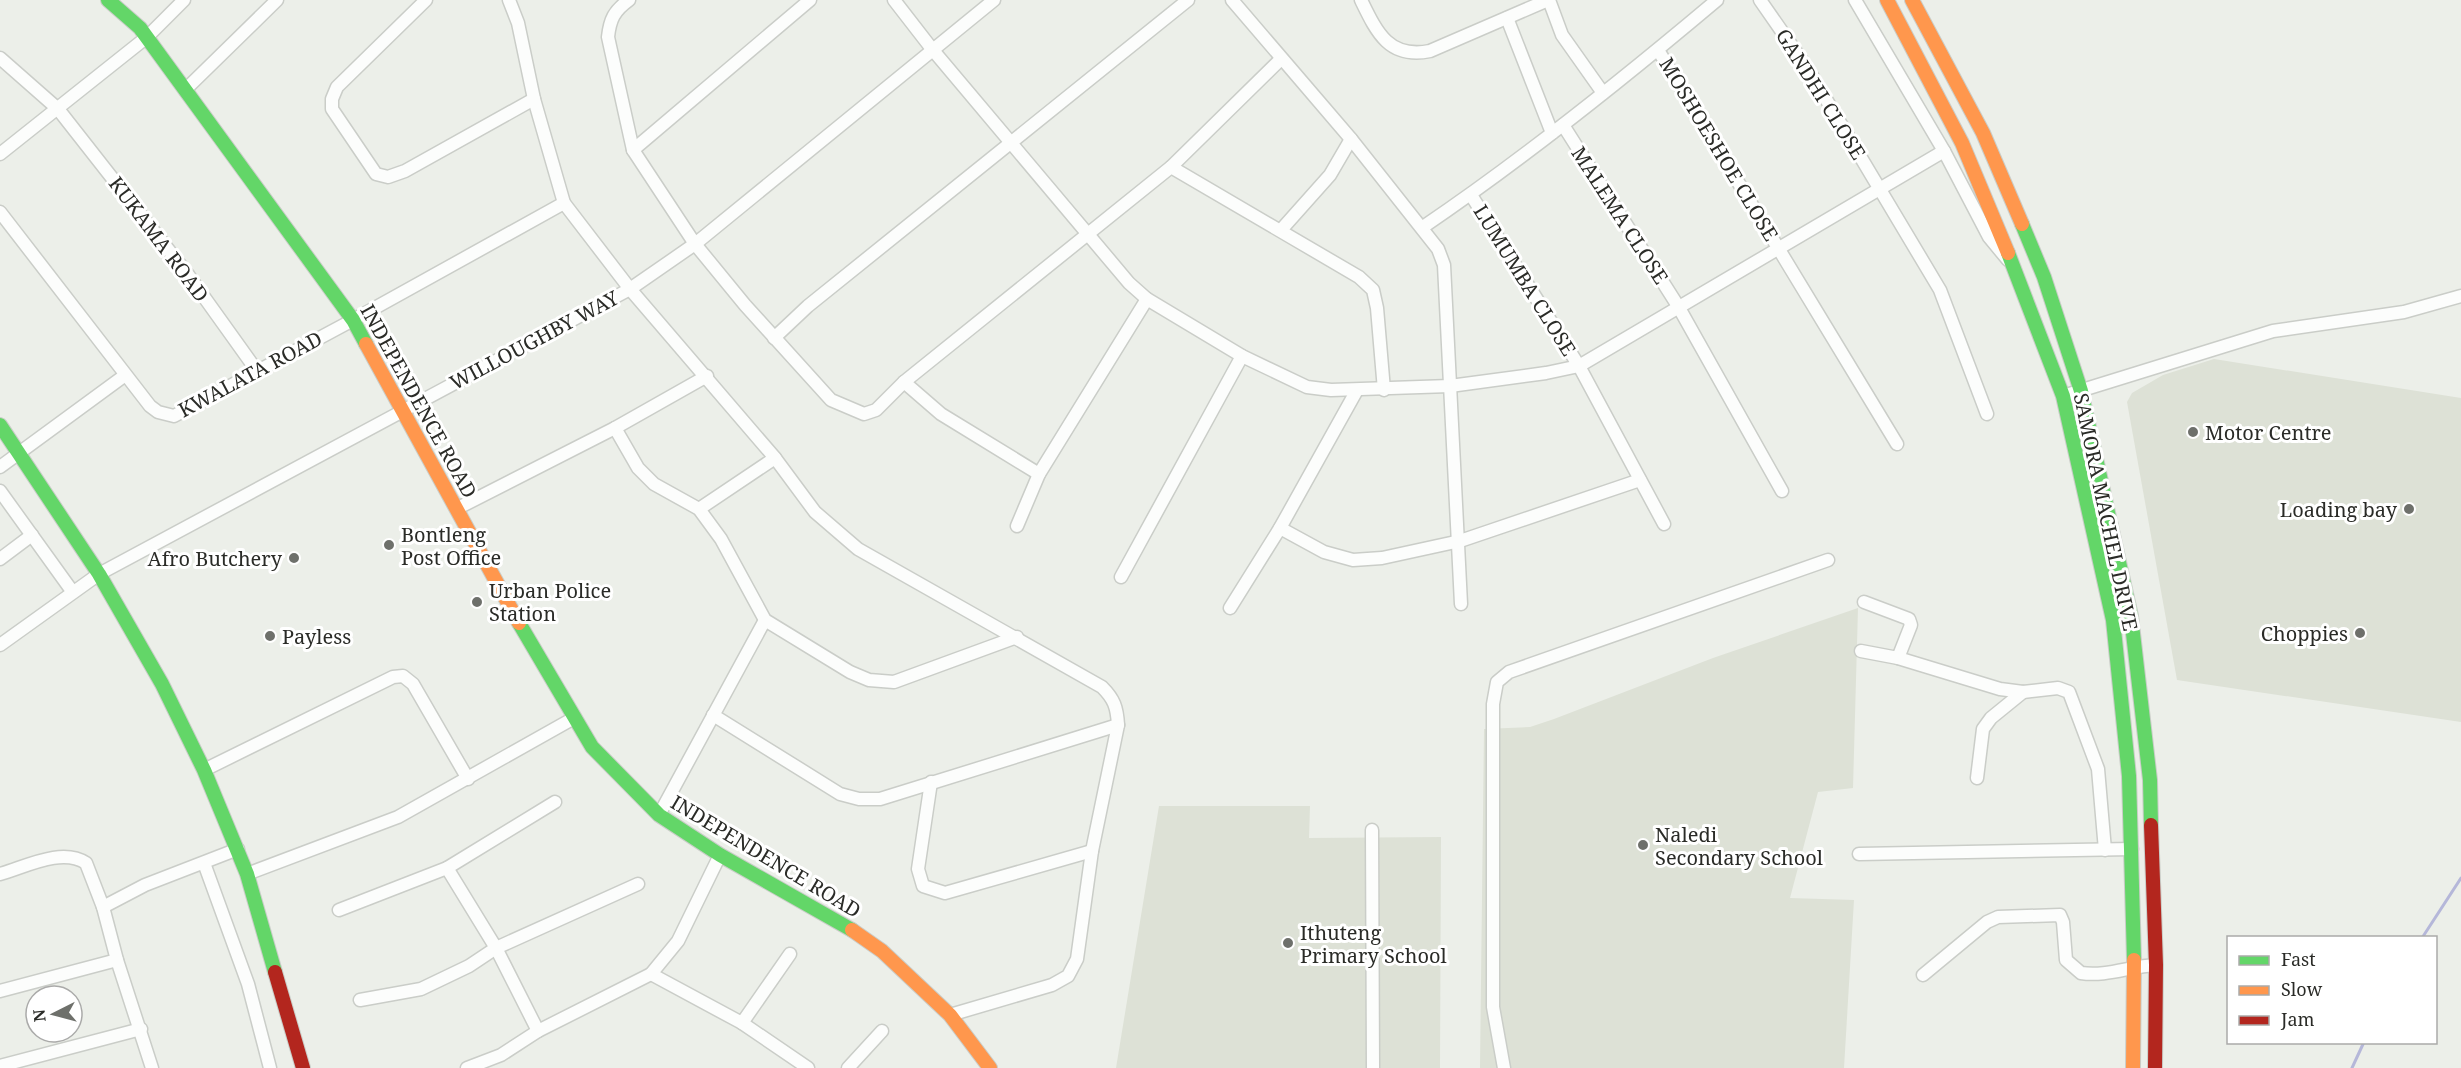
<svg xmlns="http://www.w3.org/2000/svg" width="2461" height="1068" font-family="'Noto Serif',serif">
<rect width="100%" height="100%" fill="#ecefe9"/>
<g fill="#dde1d6">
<polygon points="2214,359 2461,398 2461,722 2177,680 2127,402 2132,393 2163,375"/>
<polygon points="1858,608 1853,788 1818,792 1790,898 1854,900 1844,1068 1480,1068 1484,729 1530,727 1554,719 1713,658"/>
<polygon points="1159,806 1310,806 1309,838 1441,837 1440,1068 1116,1068"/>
</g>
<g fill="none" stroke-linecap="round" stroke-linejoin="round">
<g stroke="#b5b7d9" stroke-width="3">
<polyline points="2422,938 2461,878"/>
<polyline points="2352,1068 2364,1042"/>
</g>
<defs>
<g id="street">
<polyline points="426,0 337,87 332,99 332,109 376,174 388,177 405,171 534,99"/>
<path d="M509 0 518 23 534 99 564 203 630 289 775 458 815 512 858 549 1102 687C1114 699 1117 707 1118 725L1092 851 1077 959 1068 976 1052 985 950 1015"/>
<path d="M629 0C614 11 610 19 608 37L633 150 695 244 745 305 831 400 864 414 876 410 904 382 1171 167 1281 59"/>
<polyline points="894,0 932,49 1129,283 1147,299 1242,356 1307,387 1331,390 1450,386 1546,373 1579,366 1944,151"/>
<polyline points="1232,0 1351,139 1438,249 1444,265 1461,604"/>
<path d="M1361 0C1377 33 1389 59 1430 51L1548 0"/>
<polyline points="1549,0 1562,35 1603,93"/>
<polyline points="1760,0 1808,69 1940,290 1987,414"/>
<polyline points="1855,0 1944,151 1989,237 2008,260"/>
<polyline points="1507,18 1552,133"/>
<polyline points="1658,50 1897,444"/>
<polyline points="0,58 58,109 189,276 257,371"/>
<polyline points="185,90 277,0"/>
<polyline points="1563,125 1678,306 1782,491"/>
<polyline points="633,150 810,0"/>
<polyline points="0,154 147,37 184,0"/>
<polyline points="1171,167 1359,277 1373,290 1377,308 1384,390"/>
<polyline points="1471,195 1579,366 1664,524"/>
<polyline points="0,212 150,406 158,412 174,416 353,320 564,203"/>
<path d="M1423 227C1525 158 1622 80 1717 0"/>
<polyline points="1281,230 1330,175 1351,139"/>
<polyline points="774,338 808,306 1188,0"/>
<polyline points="904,382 941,414 1039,474"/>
<polyline points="2063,396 2273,331 2404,312 2461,296"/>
<polyline points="615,428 638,468 654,484 699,509 721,539 765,620 850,672 869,680 894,682 1017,637"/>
<polyline points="0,467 124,376"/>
<polyline points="0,491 72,591"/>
<polyline points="458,508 615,428 707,376"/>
<polyline points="699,509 775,458"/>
<polyline points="1017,526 1039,474 1147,299"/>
<polyline points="1280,528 1324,552 1353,560 1382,558 1460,541 1640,480"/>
<polyline points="0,559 32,535"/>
<polyline points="1121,577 1242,356"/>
<polyline points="1230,608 1280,528 1357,390"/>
<polyline points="0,645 99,574 630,289 695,244 994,0"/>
<polyline points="1861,651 1898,658 1911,625 1909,619 1864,602"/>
<polyline points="1898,658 2000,689 2023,692 2058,688 2069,692 2098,769 2105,850"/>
<polyline points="713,715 840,794 859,799 880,799 1118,725"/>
<polyline points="204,770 393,677 403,676 413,684 468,779"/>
<polyline points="1977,778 1983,729 1991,718 2023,692"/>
<polyline points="931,782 918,869 923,886 945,893 1092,851"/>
<polyline points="659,815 765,620"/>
<polyline points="1372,830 1373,1068"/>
<polyline points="1859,854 2132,849"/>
<polyline points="204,863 248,984 270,1068"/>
<polyline points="447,868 496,948 538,1031"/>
<path d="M0 874C25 867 62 847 86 863L103 907 117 960 152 1068"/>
<polyline points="247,874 398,817 574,718"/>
<polyline points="103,907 145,885 238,849"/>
<polyline points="339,910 447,868 555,802"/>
<polyline points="651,974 742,1023 808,1068"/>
<path d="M1923 975 1987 922 1998 917 2060 915 2063 922 2066 960 2081 973C2106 977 2131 966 2156 965"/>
<polyline points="0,991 117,960"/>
<polyline points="360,1000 421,989 469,966 496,948 638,884"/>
<polyline points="742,1023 790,954"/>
<polyline points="0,1066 141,1029"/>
<polyline points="467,1068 501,1055 538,1031 651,974 678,941 720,855"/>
<polyline points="848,1068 882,1031"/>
<polyline points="1504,1068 1493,1007 1493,704 1497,682 1509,672 1828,560"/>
</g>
<g id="fast">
<polyline points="108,0 140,28 353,320 366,344"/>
<polyline points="2022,224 2044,277 2081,391 2131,616 2150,780 2151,825"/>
<polyline points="2008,253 2063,396 2113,620 2129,776 2134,960"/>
<polyline points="0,425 99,574 162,684 204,770 247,874 275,972"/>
<polyline points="519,623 592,747 659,815 720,855 852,930"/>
</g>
<g id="slow">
<polyline points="1887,0 1962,143 2008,253"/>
<polyline points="1912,0 1983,133 2022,224"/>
<polyline points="366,344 519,623"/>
<polyline points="852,930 882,951 950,1015 990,1068"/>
<polyline points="2133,1068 2134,960"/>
</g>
<g id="jam">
<polyline points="2151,825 2156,965 2155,1068"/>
<polyline points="275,972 303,1068"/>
</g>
</defs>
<use href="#street" stroke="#cacdc8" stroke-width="15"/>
<use href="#fast" stroke="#cacdc8" stroke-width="16"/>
<use href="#slow" stroke="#cacdc8" stroke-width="16"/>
<use href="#jam" stroke="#cacdc8" stroke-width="16"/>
<use href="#street" stroke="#fcfdfc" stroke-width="12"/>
<use href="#fast" stroke="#63d668" stroke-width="14"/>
<use href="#slow" stroke="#ff974d" stroke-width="14"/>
<use href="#jam" stroke="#b3261e" stroke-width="14"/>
</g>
<g fill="#6e706b" stroke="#fff" stroke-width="2">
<circle cx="2193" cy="432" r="6"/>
<circle cx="2409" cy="509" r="6"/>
<circle cx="389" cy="545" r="6"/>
<circle cx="294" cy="558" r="6"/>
<circle cx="477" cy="602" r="6"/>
<circle cx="2360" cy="633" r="6"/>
<circle cx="270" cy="636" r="6"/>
<circle cx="1643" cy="845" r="6"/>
<circle cx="1288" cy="943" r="6"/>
</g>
<g text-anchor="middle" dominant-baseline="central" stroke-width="6" stroke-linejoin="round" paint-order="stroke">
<g font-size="20" fill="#2a2b27" stroke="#fff">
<text transform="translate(1821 94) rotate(58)">GANDHI CLOSE</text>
<text transform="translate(1719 149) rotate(59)">MOSHOESHOE CLOSE</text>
<text transform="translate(1620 215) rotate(57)">MALEMA CLOSE</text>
<text transform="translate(159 239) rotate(53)">KUKAMA ROAD</text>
<text transform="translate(1525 280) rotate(58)">LUMUMBA CLOSE</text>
<text transform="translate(534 340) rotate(-28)">WILLOUGHBY WAY</text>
<text transform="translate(250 374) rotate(-28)">KWALATA ROAD</text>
<text transform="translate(419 401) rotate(61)">INDEPENDENCE ROAD</text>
<text transform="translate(2106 512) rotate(78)">SAMORA MACHEL DRIVE</text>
<text transform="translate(766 856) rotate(31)">INDEPENDENCE ROAD</text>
</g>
<g font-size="20" fill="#2a2b27" stroke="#fff" text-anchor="start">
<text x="2205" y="432">Motor Centre</text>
<text x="2397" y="509" text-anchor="end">Loading bay</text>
<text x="401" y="534">Bontleng<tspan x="401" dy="23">Post Office</tspan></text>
<text x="282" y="558" text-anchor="end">Afro Butchery</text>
<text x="489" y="590">Urban Police<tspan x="489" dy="23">Station</tspan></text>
<text x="2348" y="633" text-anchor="end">Choppies</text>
<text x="282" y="636">Payless</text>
<text x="1655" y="834">Naledi<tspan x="1655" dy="23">Secondary School</tspan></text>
<text x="1300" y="932">Ithuteng<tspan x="1300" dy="23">Primary School</tspan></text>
</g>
</g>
<rect x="2227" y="936" width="210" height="108" fill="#ffffff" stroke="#aaaaa9" stroke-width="1.5"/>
<rect x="2239" y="956" width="30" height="9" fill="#63d668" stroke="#aaaaa9" stroke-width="1.5"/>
<text x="2281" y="966" font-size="18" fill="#2a2b27">Fast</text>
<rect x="2239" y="986" width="30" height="9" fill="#ff974d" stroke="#aaaaa9" stroke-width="1.5"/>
<text x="2281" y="996" font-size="18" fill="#2a2b27">Slow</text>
<rect x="2239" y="1016" width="30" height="9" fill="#b3261e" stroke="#aaaaa9" stroke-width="1.5"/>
<text x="2281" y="1026" font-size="18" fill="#2a2b27">Jam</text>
<g transform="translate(54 1014) rotate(264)"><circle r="28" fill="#ffffff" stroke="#aaaaa9" stroke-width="1.5"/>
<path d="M0-4.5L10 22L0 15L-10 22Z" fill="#6e706b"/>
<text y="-9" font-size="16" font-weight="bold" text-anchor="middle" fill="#2a2b27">N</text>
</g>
</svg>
